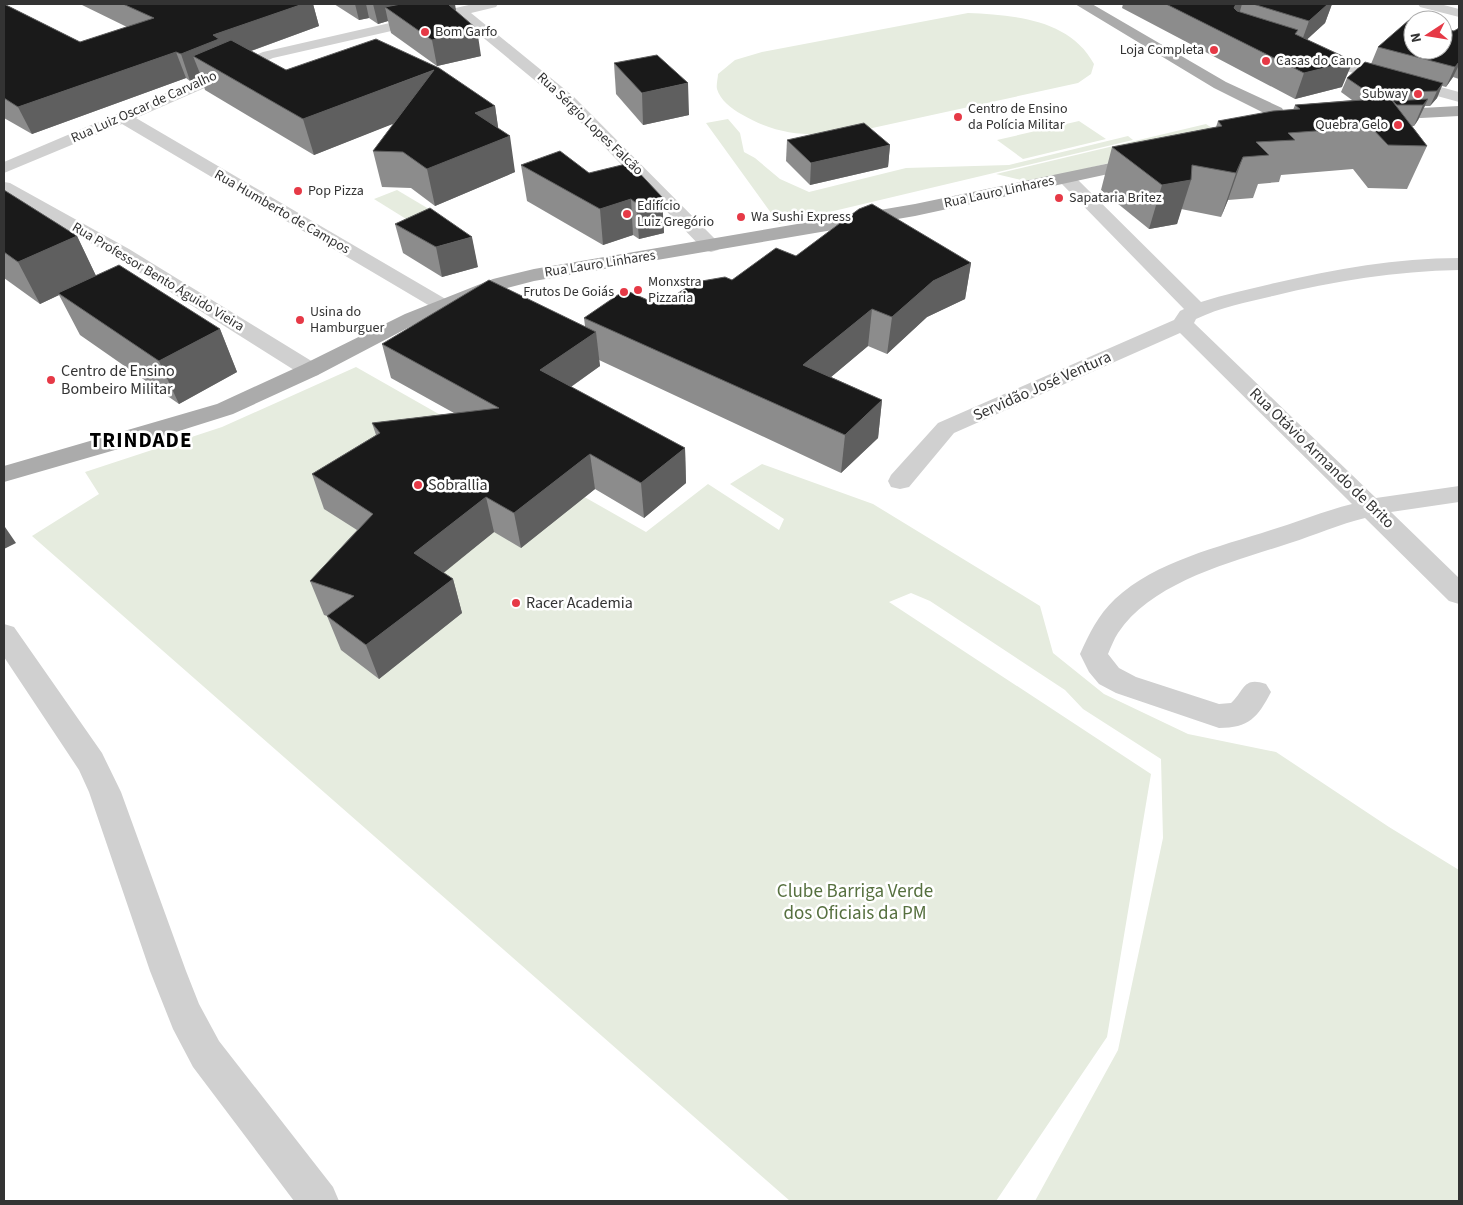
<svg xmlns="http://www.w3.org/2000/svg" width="1463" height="1205" font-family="'Source Sans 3',sans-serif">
<rect width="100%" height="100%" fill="#fff"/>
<g fill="#e6ecdf">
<path d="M968 13C1014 15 1070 19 1094 64L1091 74 1078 83 854 132C811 136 780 137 741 114 732 109 720 100 717 89 716 85 718 78 718 74L735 60 762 52Z"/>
<polygon points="728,119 740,133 744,152 755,158 780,179 809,192 906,168 1009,165 1128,136 1133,140 779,224 706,123"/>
<polygon points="1079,121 1106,139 1023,159 997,140"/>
<polygon points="1206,124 1212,128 1147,154 1030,182 996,174"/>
<polygon points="397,190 434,212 411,222 374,199"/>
<polygon points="356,367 646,532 708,484 779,530 784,519 730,484 762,464 873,504 1040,606 1053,653 1104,694 1188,734 1276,752 1389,827 1459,870 1459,1201 1035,1201 1118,1050 1163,838 1161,759 1083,709 1065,690 930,601 911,593 889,602 1151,774 1107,1037 996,1201 790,1201 32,536 99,494 85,472 222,427"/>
</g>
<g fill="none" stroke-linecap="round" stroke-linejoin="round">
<g fill="#d0d0d0" fill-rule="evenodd">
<polygon points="473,4 498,4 496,7 471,13 573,96 718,242 721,246 718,250 711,252 704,250 561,102 457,16 273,58 136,118 449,301 452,305 449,309 442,311 435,309 122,124 4,173 4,162 263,52"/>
<polygon points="1418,4 1440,4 1459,9 1459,17 1420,7"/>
<polygon points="1315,53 1459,92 1459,102 1310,61 1307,58 1310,55"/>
<path d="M1066 173 1072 174 1201 302C1225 294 1250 289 1275 283 1335 269 1397 258 1459 258V270C1396 271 1334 281 1273 296 1247 302 1221 307 1196 319L1194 323 1376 498 1459 486V502L1391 512 1459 578V604L1449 601 1365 518C1340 524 1315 535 1290 543 1233 562 1153 581 1118 633 1114 639 1111 647 1108 654L1119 668 1136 677 1219 704 1231 703C1245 690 1243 676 1266 684L1271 692C1258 717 1249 728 1219 728L1116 693 1099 684 1089 672 1080 654C1089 634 1098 615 1115 599 1156 561 1219 547 1271 530 1298 522 1324 511 1352 504L1180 333 954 433 909 487 900 489 891 487 888 481 891 475 938 423 1174 320 1180 311 1184 309 1060 182 1057 178 1060 174Z"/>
<polygon points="4,182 10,183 129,249 318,365 321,370 318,375 310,377 302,375 115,257 4,194"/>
<polygon points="4,624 14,627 102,753 121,792 186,971 199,1004 219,1041 333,1187 339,1201 294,1201 193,1067 173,1029 150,971 89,792 79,770 4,657"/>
</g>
<g fill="#ababab" fill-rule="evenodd">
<polygon points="1075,4 1092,4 1226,82 1282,108 1284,112 1282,116 1270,116 1214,88"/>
<polygon points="1459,106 1459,116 1383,120 1377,119 1375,115 1377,111 1383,110"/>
<polygon points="1144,156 1150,157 1153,161 1150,165 915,216 534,281 507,288 419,322 318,375 233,414 160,437 4,482 4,466 217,404 302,365 405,314 493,279 534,269 915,204"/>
</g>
</g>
<g fill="#8c8c8c">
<polygon points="4,4 80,42 127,27 80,4 313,4 319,26 251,51 286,70 495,106 498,128 515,172 435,206 411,188 382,187 373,151 394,123 314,155 205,90 201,76 190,81 186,78 32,134 4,118"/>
<polygon points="334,4 454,4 456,11 481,56 437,66 391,33 388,21 378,24 369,18 359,20"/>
<polygon points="1123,4 1332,4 1325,23 1307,39 1342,87 1295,99 1122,8"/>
<polygon points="1459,28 1459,79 1453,77 1446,87 1442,86 1437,98 1430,106 1425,106 1418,120 1414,126 1412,126 1427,146 1407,189 1368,188 1353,169 1281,175 1279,182 1258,184 1253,198 1228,200 1221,217 1181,209 1177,224 1149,229 1101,190 1112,147 1216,127 1218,121 1293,110 1295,105 1352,100 1341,92 1347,78 1371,64 1378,47 1454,31"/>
<polygon points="614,63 689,115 643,125 616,94"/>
<polygon points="787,140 890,145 888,167 810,185 786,161"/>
<polygon points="521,165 589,173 662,197 664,233 639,239 633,235 603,245 527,201"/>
<polygon points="4,190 77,236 96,276 220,329 237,372 179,404 80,335 59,295 40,304 4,278"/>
<polygon points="395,224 478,267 442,277 403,253"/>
<polygon points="796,256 971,263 965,299 927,317 887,354 868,346 831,377 882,400 878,438 841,473 599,360 600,366 571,387 685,448 686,483 644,518 595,489 521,548 494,532 443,572 453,579 462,613 379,679 341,650 327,616 324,615 310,581 357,530 324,509 312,474 376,435 372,423 454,413 391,378 382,344 585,326 584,318 659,305 732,280"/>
</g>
<g fill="#5f5f5f">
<polygon points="303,4 313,4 319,26 226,60 193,56 201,76 190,81 181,54 213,35"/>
<polygon points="355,4 366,4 369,18 359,20"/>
<polygon points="373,4 435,4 385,7 388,21 378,24"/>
<polygon points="455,4 459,30 449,5"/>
<polygon points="1236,4 1242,4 1236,25 1228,27"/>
<polygon points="1328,4 1332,4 1325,23 1300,46 1309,21"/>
<polygon points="477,29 481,56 437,66 432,40"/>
<polygon points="176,52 186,78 32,134 18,107"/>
<polygon points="1353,61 1342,87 1295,99 1304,73"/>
<polygon points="1459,62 1459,65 1453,77 1446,87 1455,67"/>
<polygon points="434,70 441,105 314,155 303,119"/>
<polygon points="688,83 689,115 643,125 642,93"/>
<polygon points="1443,83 1437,98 1430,106 1437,91"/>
<polygon points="1428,99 1418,120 1414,126 1423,105"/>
<polygon points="495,106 500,140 510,136 515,172 435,206 427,169 475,113"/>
<polygon points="890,145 888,167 810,185 811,163"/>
<polygon points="1243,157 1228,200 1221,217 1236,173"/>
<polygon points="1191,180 1177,224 1149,229 1162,185"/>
<polygon points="662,197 664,233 639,239 636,203"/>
<polygon points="631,199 633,235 603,245 600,209"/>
<polygon points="77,236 97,278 58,293 59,295 40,304 18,262"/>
<polygon points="472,237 478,267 442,277 436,247"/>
<polygon points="971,263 965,299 927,317 887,354 892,317 933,281"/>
<polygon points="872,309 868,346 800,403 803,365"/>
<polygon points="220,329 237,372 179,404 159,361"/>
<polygon points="596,332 600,366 545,405 540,370"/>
<polygon points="882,400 878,438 841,473 845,435"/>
<polygon points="685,448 686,483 644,518 641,483"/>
<polygon points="590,454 595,489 521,548 514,513"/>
<polygon points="486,497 494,532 425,588 414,553"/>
<polygon points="4,527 5,527 16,543 4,549"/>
<polygon points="453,579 462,613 379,679 366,645"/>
</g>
<g fill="#1a1a1a" stroke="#5f5f5f">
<polygon points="4,4 80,42 154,18 123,4 303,4 213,35 219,39 181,54 176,52 18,107 4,98"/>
<polygon points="401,4 454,4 449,5 477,29 432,40 385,7"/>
<polygon points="1166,4 1236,4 1234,8 1237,11 1298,30 1295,34 1353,61 1304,73"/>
<polygon points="1253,4 1328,4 1309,21"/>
<polygon points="1409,20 1413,21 1413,50 1443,50 1443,29 1454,31 1459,28 1459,62 1455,67 1378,47"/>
<polygon points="376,39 439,68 495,106 475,113 510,136 427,169 403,152 373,151 434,70 303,119 193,56 231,40 286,70"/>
<polygon points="657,55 688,83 642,93 614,63"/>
<polygon points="1365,62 1443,83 1437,91 1369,93 1347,78"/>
<polygon points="1390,98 1427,146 1388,145 1371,127 1288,133 1295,140 1256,142 1269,155 1243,157 1236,173 1192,165 1191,180 1162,185 1112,147 1222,126 1218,121 1273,111 1300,109 1295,105"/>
<polygon points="1428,99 1423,105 1397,105 1393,101"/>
<polygon points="864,123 890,145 811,163 787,140"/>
<polygon points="560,151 589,173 630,163 662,197 636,203 631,199 600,209 521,165"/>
<polygon points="4,190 77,236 18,262 4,252"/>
<polygon points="872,204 971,263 933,281 892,317 872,309 803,365 882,400 845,435 584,318 625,290 659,305 696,282 725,277 732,280 776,248 796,256 859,209"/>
<polygon points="430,208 472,237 436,247 395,224"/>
<polygon points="119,265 220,329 159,361 58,293"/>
<polygon points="489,280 596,332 540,370 685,448 641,483 590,454 514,513 486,497 414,553 453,579 366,645 327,616 354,596 310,581 373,514 312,474 380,433 372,423 499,408 382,344"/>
</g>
<g fill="#e63946" stroke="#fff" stroke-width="2">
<circle cx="425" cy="32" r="5"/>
<circle cx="1214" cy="50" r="5"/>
<circle cx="1266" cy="61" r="5"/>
<circle cx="1418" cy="94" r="5"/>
<circle cx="958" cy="117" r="5"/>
<circle cx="1398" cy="125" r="5"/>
<circle cx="298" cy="191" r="5"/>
<circle cx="1059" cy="198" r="5"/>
<circle cx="627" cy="214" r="5"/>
<circle cx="741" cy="217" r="5"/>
<circle cx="638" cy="290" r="5"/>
<circle cx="624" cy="292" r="5"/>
<circle cx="300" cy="320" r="5"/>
<circle cx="51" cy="380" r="5"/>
<circle cx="418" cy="485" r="5"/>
<circle cx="516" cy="603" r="5"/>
</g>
<g text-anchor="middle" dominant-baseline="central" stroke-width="5" stroke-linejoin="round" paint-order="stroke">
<g font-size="14" fill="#333" stroke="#fff" text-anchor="start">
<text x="435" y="32">Bom Garfo</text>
<text x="1204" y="50" text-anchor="end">Loja Completa</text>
<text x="1276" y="61">Casas do Cano</text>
<text x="1408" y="94" text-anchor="end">Subway</text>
<text x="968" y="109">Centro de Ensino<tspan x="968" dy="16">da Polícia Militar</tspan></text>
<text x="1388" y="125" text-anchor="end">Quebra Gelo</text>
<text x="308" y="191">Pop Pizza</text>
<text x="1069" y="198">Sapataria Britez</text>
<text x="637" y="206">Edifício<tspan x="637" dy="16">Luiz Gregório</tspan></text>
<text x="751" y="217">Wa Sushi Express</text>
<text x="648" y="282">Monxstra<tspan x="648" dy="16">Pizzaria</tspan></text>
<text x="614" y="292" text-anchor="end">Frutos De Goiás</text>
<text x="310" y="312">Usina do<tspan x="310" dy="16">Hamburguer</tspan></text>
</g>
<g font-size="14" fill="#333" stroke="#fff">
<text transform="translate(144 107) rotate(-24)">Rua Luiz Oscar de Carvalho</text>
<text transform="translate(590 124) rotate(44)">Rua Sérgio Lopes Falcão</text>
<text transform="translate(999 192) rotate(-12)">Rua Lauro Linhares</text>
<text transform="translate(282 212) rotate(30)">Rua Humberto de Campos</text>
<text transform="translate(600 264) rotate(-9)">Rua Lauro Linhares</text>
<text transform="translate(158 277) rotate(31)">Rua Professor Bento Águido Vieira</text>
</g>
<g font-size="16" fill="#333" stroke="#fff" text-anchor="start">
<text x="61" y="371">Centro de Ensino<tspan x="61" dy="18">Bombeiro Militar</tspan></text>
<text x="428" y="485">Sobrallia</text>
<text x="526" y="603">Racer Academia</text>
</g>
<g font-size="16" fill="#333" stroke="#fff">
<text transform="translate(1042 386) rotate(-24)">Servidão José Ventura</text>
<text transform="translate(1322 458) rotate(44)">Rua Otávio Armando de Brito</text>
</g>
<g font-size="19" fill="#56703f" stroke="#fff">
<text x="855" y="891">Clube Barriga Verde<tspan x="855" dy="22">dos Oficiais da PM</tspan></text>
</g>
<g font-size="21" font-weight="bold" letter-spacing="1" fill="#000" stroke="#fff">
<text x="141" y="440">TRINDADE</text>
</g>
</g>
<rect width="1463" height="1205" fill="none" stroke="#333333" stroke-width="10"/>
<g transform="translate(1428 35) rotate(258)"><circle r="24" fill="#ffffff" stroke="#adadad"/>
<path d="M0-4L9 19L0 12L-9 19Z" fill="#e63946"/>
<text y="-8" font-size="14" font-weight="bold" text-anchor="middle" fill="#333333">N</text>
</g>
</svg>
